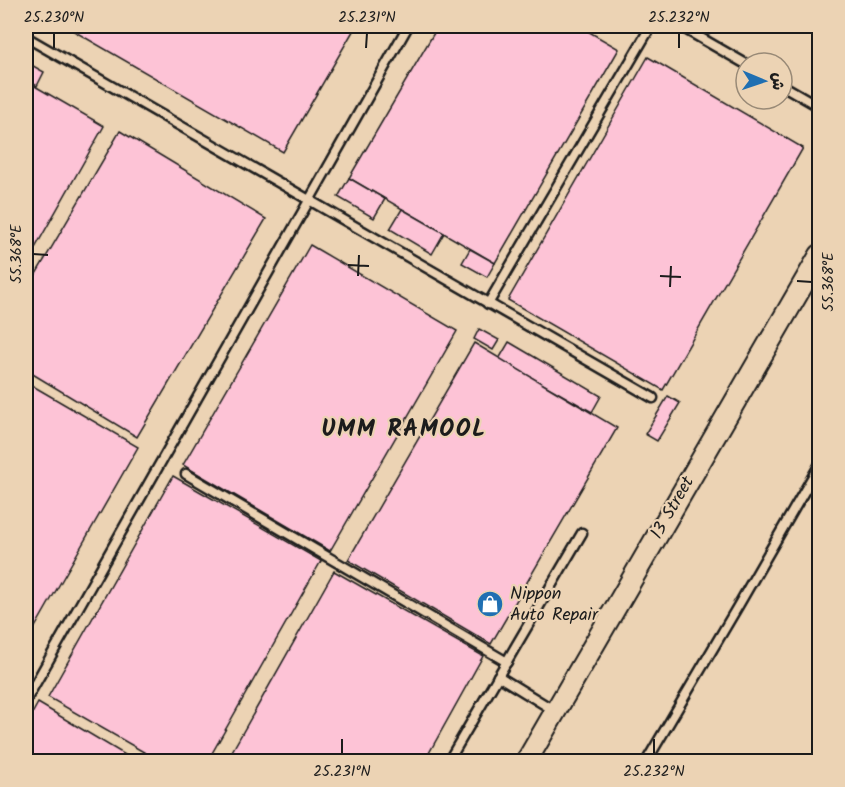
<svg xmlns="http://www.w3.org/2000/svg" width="845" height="787" font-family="Kalam,'Playpen Sans Arabic',sans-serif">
<rect width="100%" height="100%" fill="#ecd3b4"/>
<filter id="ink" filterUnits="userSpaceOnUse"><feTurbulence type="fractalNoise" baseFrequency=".0167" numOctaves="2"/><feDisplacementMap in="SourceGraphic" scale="12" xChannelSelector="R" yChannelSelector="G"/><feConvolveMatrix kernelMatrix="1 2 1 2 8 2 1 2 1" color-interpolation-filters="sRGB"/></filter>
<g filter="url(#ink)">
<g fill="#fdc3d6" stroke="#1c1c1c" stroke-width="1.5">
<polygon points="65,26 356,26 283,152"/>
<polygon points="438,26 579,26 619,49 495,263 349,178"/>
<polygon points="648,57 803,148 663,390 508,300"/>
<polygon points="26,62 44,72 37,86 26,79"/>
<polygon points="26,81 104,126 26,264"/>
<polygon points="120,131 266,219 137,437 26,370 26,291"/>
<polygon points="349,178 385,199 374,218 338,197"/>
<polygon points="402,209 444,233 432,254 390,229"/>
<polygon points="310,245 457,331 330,551 183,465"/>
<polygon points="470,249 495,263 487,277 462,263"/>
<polygon points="479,329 499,340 493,350 474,339"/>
<polygon points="509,342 601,396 592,412 499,359"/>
<polygon points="474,343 617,428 491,644 348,560"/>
<polygon points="26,382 138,447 26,643"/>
<polygon points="668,396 680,403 657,441 645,434"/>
<polygon points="173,476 321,561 207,762 161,762 48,697"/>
<polygon points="334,571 483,656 424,762 226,762"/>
<polygon points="38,703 137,762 26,762 26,725"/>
</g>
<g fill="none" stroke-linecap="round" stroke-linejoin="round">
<defs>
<g id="service">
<polyline points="680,26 746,64"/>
<polyline points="26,37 653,398"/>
<polyline points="782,85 820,107"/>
<polyline points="488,304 651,26"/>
<polyline points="186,474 507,662"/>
<polyline points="498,676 555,711"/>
<polyline points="26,700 408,26"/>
<polyline points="448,762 582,533"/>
<polyline points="646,762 738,606 820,464"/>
</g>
<polyline id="tertiary" points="526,762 820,255"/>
</defs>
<use href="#service" stroke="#1c1c1c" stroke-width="13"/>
<use href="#tertiary" stroke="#1c1c1c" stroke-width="24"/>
<use href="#service" stroke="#ecd3b4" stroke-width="8"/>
<use href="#tertiary" stroke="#ecd3b4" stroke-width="20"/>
</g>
</g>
<path fill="none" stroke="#1c1c1c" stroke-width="2" d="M54 48V33M366 48 367 33M679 48V33M33 254 48 255M348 265 369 266M358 276 359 255M660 276 681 277M797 281 812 282M670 287 671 266M342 754V739M654 754V739"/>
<defs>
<symbol id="shop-disc" viewBox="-11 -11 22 22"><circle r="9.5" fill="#1f6fb2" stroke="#ecd3b4"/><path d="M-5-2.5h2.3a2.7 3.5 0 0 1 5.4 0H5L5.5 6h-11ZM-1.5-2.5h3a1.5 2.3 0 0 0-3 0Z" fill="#fff"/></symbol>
</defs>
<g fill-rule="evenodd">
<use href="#shop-disc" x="475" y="589" width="30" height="30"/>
</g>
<g text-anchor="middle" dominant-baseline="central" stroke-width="4.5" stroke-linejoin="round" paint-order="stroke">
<g font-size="18" fill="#1c1c1c" stroke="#ecd3b4">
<text transform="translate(673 508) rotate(-60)">13 Street</text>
</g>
<g font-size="18" fill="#1c1c1c" stroke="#ecd3b4" text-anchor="start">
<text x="510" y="594">Nippon<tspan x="510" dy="21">Auto Repair</tspan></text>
</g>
<g font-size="24" font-weight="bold" letter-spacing="1.5" fill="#1c1c1c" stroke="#ecd3b4">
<text x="404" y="429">UMM RAMOOL</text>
</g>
</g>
<rect width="845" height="787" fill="none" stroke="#ecd3b4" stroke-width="66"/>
<g transform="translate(764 81) rotate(92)"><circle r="28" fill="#ecd3b4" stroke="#998a77" stroke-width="1.5"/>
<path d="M0-4.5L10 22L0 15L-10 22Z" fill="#1f6fb2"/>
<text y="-9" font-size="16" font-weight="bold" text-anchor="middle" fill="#1c1c1c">ش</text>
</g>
<rect x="33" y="33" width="779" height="721" fill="none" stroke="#1c1c1c" stroke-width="2"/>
<g font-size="15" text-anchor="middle" fill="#1c1c1c">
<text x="54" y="22">25.230°N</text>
<text x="367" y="22">25.231°N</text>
<text x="679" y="22">25.232°N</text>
<text transform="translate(16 254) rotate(-90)" y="5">55.368°E</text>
<text transform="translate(828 282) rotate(-90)" y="5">55.368°E</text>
<text x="342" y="776">25.231°N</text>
<text x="654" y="776">25.232°N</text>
</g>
</svg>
